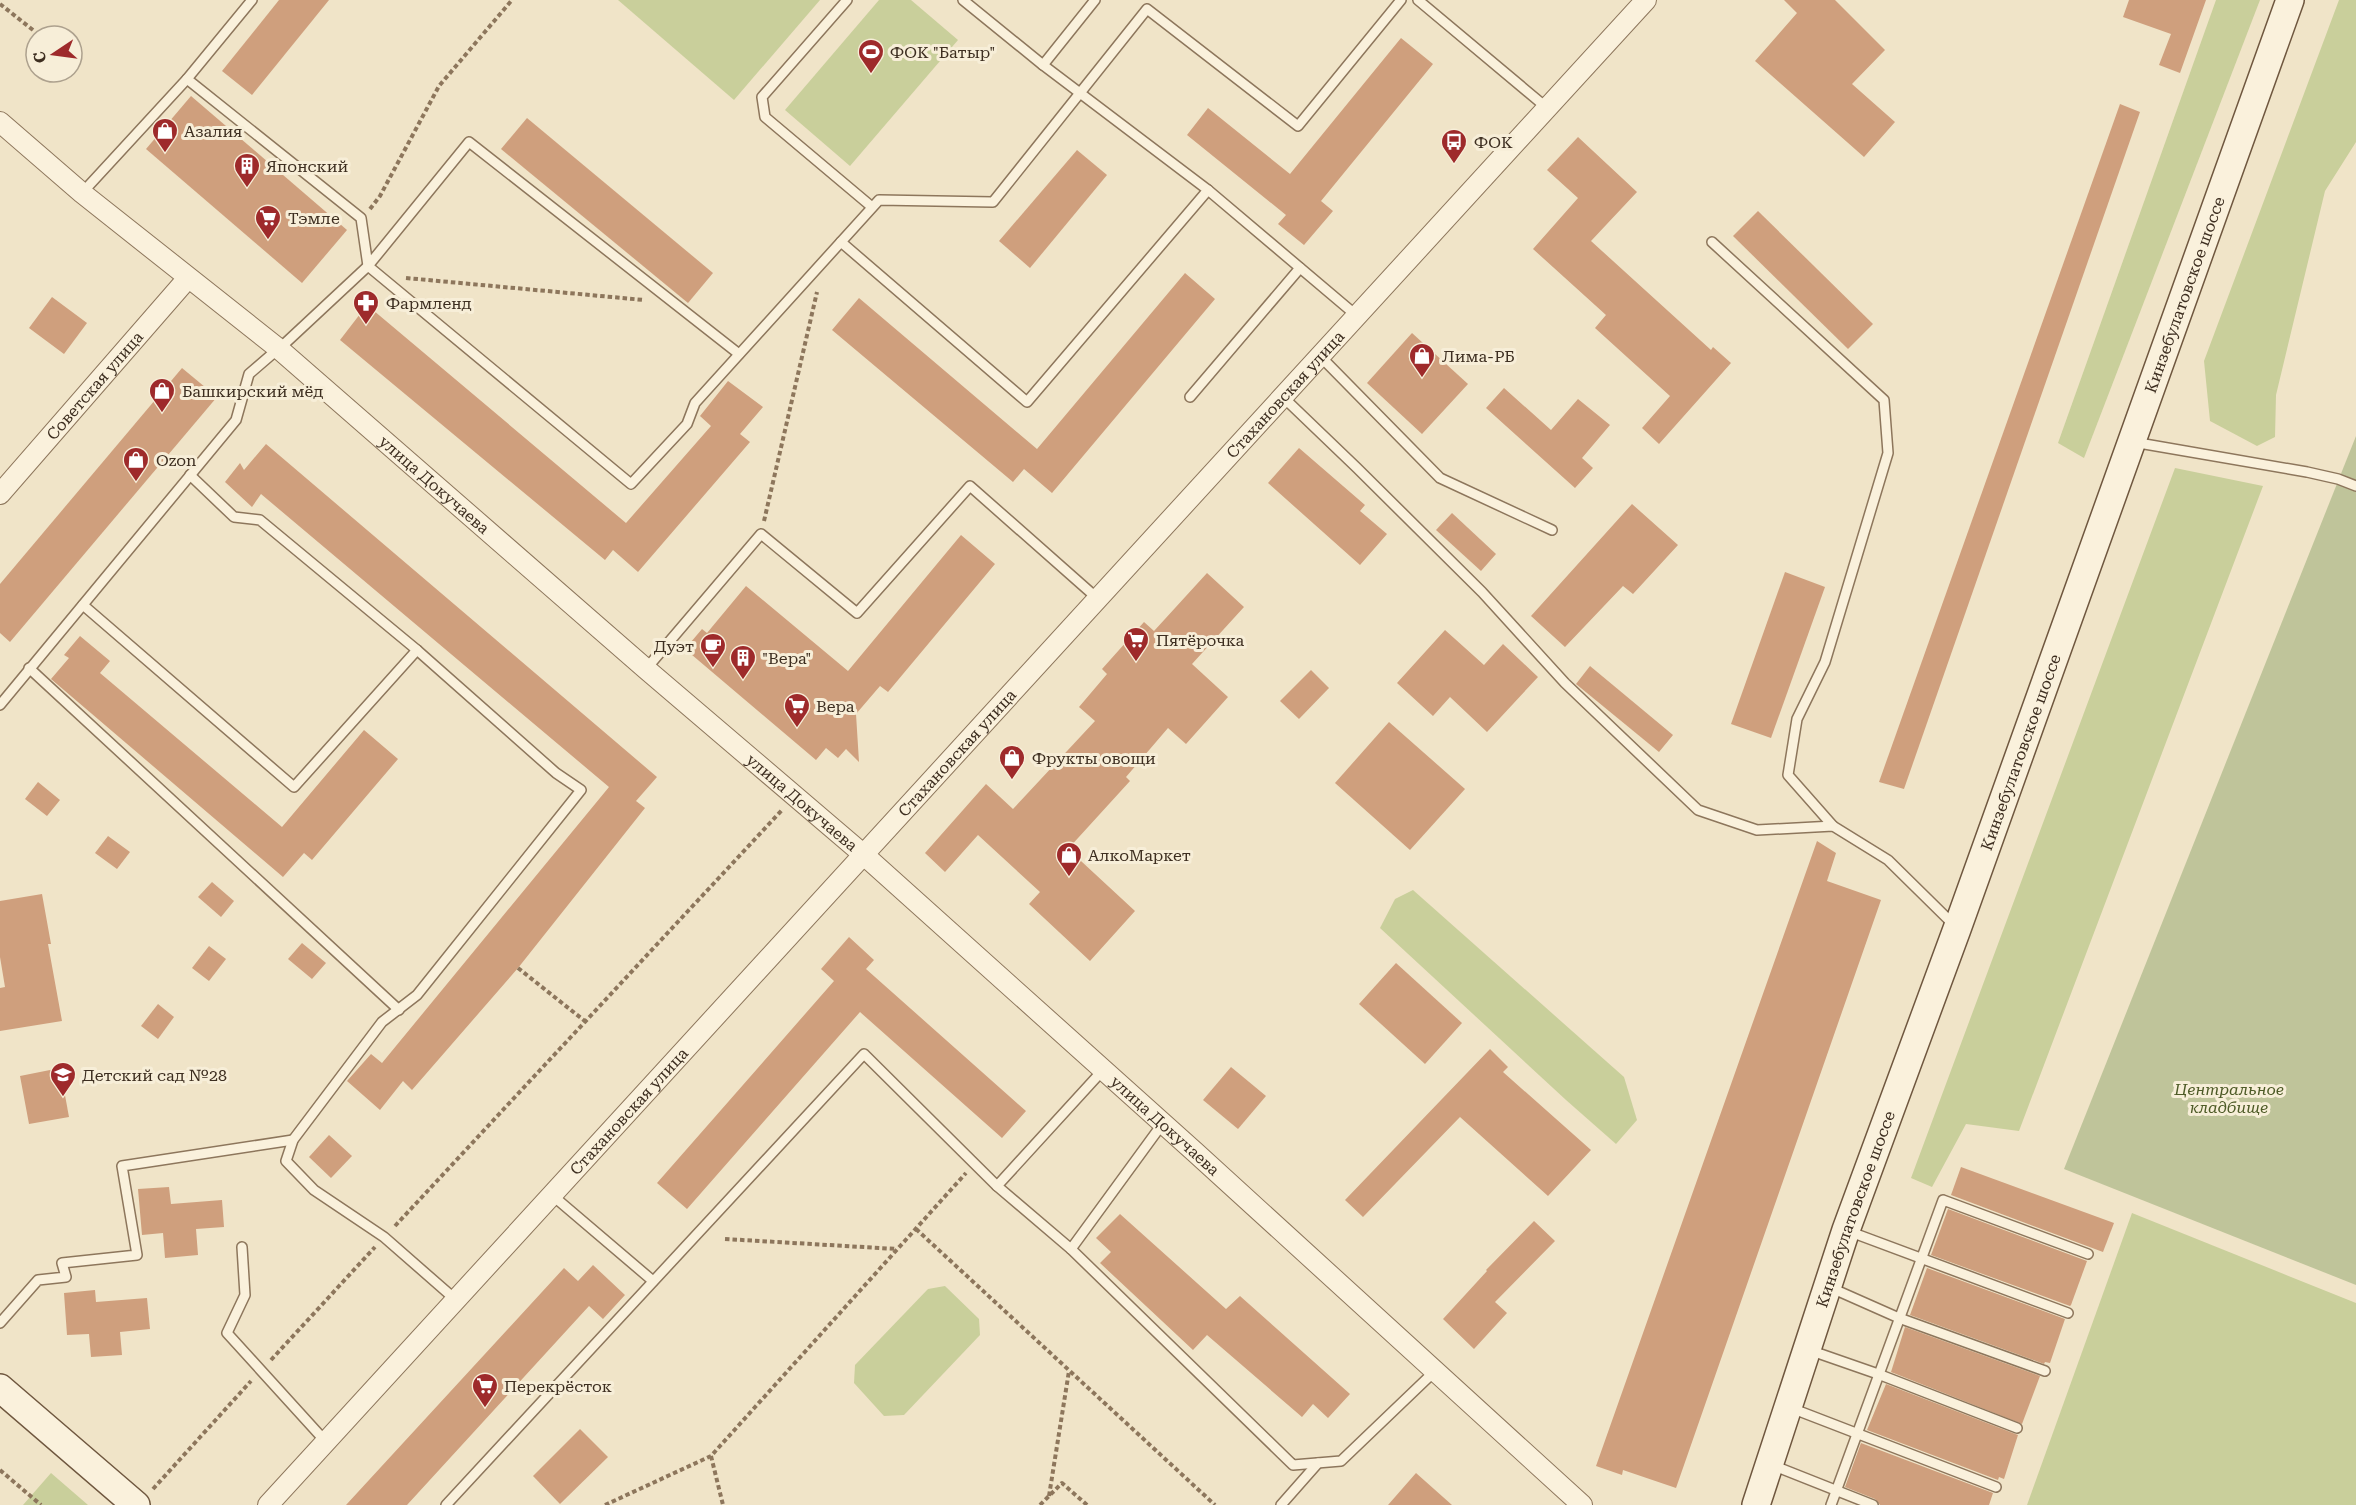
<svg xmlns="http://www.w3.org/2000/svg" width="2356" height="1505" font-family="'Roboto Serif',serif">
<rect width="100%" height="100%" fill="#f0e4c8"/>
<g fill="#c9cf9b">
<polygon points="618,0 820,0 734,100"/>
<polygon points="879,0 911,0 958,40 850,166 785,110"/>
<polygon points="2216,0 2260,0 2084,458 2058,443"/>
<polygon points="2339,0 2356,0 2356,142 2325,191 2276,395 2275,437 2257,446 2210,421 2204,361"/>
<polygon points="2175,468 2263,486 2019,1131 1966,1124 1932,1187 1911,1178"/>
<polygon points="1413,890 1624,1077 1637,1120 1616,1144 1566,1100 1380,928 1395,899"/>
<polygon points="2132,1213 2356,1303 2356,1505 2027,1505"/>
<polygon points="945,1286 979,1319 980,1335 904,1415 884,1416 854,1383 855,1365 928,1289"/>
<polygon points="51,1473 88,1505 23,1505"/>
</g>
<polygon fill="#bfc49a" points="2356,436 2356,1285 2064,1169"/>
<g fill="#cf9f7d">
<polygon points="279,0 329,0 252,95 222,71"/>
<polygon points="1784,0 1835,0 1885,50 1852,84 1895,122 1864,157 1755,61 1797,13"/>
<polygon points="2129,0 2206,0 2180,73 2159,65 2171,34 2123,17"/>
<polygon points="1401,38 1433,64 1321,201 1333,211 1304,245 1278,224 1286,215 1187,135 1208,108 1290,174"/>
<polygon points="191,96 347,230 302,283 146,149"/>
<polygon points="2120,104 2140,112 1904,789 1879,782"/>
<polygon points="527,118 713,273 688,303 501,149"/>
<polygon points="1578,137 1637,192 1591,241 1711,350 1713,347 1731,363 1659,444 1642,428 1670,396 1595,328 1606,315 1533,249 1578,198 1547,170"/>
<polygon points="1077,150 1107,175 1030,268 999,241"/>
<polygon points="1758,211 1873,324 1848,349 1733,236"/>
<polygon points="1185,273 1215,299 1052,493 1024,469 1013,482 832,330 859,298 1037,449"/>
<polygon points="52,297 87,323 64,354 29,328"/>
<polygon points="367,305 626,523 711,426 700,416 728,381 763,407 740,434 750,442 638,572 613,550 605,560 340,340"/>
<polygon points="1412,333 1468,384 1422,434 1367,383"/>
<polygon points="182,368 217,397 10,642 0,633 0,584"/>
<polygon points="1504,388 1551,430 1578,399 1610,425 1582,458 1593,468 1575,488 1486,408"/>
<polygon points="266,444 657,777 636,801 645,808 518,968 412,1090 403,1081 380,1110 347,1081 371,1054 382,1063 609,787 261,494 252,507 225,482 240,463 244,470"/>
<polygon points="1299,448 1365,505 1360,511 1387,534 1360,565 1268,483"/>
<polygon points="1632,504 1678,545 1633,594 1623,586 1565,647 1531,616"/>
<polygon points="1452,513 1496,554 1481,571 1436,530"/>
<polygon points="961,535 995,564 888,692 880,686 856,714 859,762 846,749 838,758 826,748 816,760 685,649 702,629 707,633 746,586 848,671"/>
<polygon points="1785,572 1825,587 1771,738 1731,724"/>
<polygon points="1207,573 1244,607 1192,664 1228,697 1186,744 1168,728 1126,777 1130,781 1068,849 1135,911 1090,961 1029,904 1040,892 978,835 945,872 925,853 986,784 1013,809 1095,721 1079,707 1107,674 1102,669 1144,622 1154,631"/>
<polygon points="1445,630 1484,665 1503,644 1538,677 1487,732 1450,697 1433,716 1397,683"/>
<polygon points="80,636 110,661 100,673 282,827 364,730 398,759 312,860 304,853 283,877 51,679 69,658 64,655"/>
<polygon points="1590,666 1673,735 1659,752 1576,684"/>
<polygon points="1311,670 1329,688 1299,719 1280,701"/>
<polygon points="1389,722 1465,789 1410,850 1335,783"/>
<polygon points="38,782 60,800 47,816 25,799"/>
<polygon points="108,836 130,852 117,869 95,853"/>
<polygon points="1817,841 1836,853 1827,881 1881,900 1676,1488 1623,1470 1622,1475 1596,1466"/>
<polygon points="212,882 234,901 221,917 198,897"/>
<polygon points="42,894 51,944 48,944 62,1021 0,1031 0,988 5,987 0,957 0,901"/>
<polygon points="849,937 874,960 866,969 1026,1111 1002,1138 860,1012 687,1209 657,1183 834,981 821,969"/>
<polygon points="302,943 326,963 312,979 288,959"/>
<polygon points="209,946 226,959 209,981 192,968"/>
<polygon points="1396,963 1462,1023 1425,1064 1359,1004"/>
<polygon points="158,1004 174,1017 158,1039 141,1026"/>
<polygon points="1490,1049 1508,1067 1503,1072 1591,1150 1548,1196 1460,1117 1363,1217 1345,1200"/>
<polygon points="1231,1067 1266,1096 1238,1129 1203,1100"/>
<polygon points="60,1068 69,1117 29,1124 20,1076"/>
<polygon points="329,1135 352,1156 331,1178 309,1157"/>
<polygon points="1961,1167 2114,1223 2103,1252 1951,1195"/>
<polygon points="169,1187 171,1204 222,1200 224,1227 196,1229 198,1255 165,1258 163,1233 142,1235 138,1189"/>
<polygon points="1948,1209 2087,1261 2071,1305 2070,1306 1931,1255"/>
<polygon points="1120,1214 1226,1309 1240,1296 1350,1394 1328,1418 1313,1404 1302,1417 1207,1335 1193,1350 1100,1263 1111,1252 1096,1238"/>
<polygon points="1534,1221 1555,1241 1495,1302 1507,1313 1474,1349 1443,1319 1487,1271 1486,1270"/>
<polygon points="593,1265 625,1295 603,1319 589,1306 407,1505 346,1505 564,1268 578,1281"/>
<polygon points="1927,1268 2065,1319 2050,1363 2045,1362 2044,1364 1910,1315"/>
<polygon points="95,1290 96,1302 147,1298 150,1329 120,1332 122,1355 91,1357 89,1334 67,1335 64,1293"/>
<polygon points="1905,1327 2040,1376 2022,1424 1891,1372"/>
<polygon points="1886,1384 2018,1435 2004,1479 1999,1477 1998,1480 1867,1430"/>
<polygon points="580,1429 608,1457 560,1504 533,1476"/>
<polygon points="1861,1443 1993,1493 1989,1505 1880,1505 1875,1499 1845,1487"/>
<polygon points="1416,1473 1452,1505 1388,1505"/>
</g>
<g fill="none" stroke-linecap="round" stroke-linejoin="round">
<defs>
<g id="lane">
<polyline points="252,0 187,79 361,218 368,266 631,484 687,424 695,403 879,200 993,202 1147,9 1298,126 1401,0"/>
<polyline points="847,0 762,97 765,117 872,207"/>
<polyline points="963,0 1043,65"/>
<polyline points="1095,0 1043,65 1208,190 1357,316"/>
<polyline points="1418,0 1547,108"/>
<polyline points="82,193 187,79"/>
<polyline points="841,242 1027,402 1208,190"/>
<polyline points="1712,242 1884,400 1888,453 1825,662 1797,719 1788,775 1833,826"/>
<polyline points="279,349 368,266 469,142 739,354"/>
<polyline points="1320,356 1440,478 1552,530"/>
<polyline points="1190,397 1300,268"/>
<polyline points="1283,397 1357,468 1482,592 1565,683 1698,810 1757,830 1833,826 1888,860 1955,926"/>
<polyline points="2133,442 2307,472 2338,479 2356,486"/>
<polyline points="190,475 234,517 260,520 417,650 556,773 581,790 417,995 382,1022 293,1140 286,1161 314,1190 384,1237 456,1300"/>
<polyline points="83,605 294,787 417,650"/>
<polyline points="29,668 399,1010"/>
<polyline points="646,669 761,534 857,613 970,486 1098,599"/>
<polyline points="0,705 236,420 249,374 278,349"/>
<polyline points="1163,1123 1071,1249 1293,1465 1341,1461 1435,1371"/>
<polyline points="552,1195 653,1281"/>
<polyline points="1848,1231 2068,1313"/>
<polyline points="242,1247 245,1295 227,1333 326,1442"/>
<polyline points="1071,1249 997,1186 1103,1070"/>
<polyline points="1829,1287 1899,1318 2045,1371"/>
<polyline points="0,1323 38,1280 66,1277 62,1263 137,1255 122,1166 293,1140"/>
<polyline points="1809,1350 1878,1374 2017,1428"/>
<polyline points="1791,1408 1996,1487"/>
<polyline points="1772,1465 1873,1505"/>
<polyline points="446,1505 864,1054 997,1186"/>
<polyline points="1281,1505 1318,1463"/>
<polyline points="1831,1505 1943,1200 2088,1254"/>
</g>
<g id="street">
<path id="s1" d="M0 122 82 193 279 349 646 669 864 855 1196 1153 1582 1505"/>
<path id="s2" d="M0 494 188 278"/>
<path id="s3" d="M268 1505 1646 0"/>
</g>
<g id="secondary">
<polyline points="0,1388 136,1505"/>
<path id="s4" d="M1756 1505 1846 1230 1957 929 2290 0"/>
</g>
</defs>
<use href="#lane" stroke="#8d765c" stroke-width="12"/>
<use href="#street" stroke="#8d765c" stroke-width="22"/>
<use href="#secondary" stroke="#6f573f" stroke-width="30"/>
<g stroke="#8d765c" stroke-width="4" stroke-dasharray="4.5 3" stroke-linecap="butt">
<polyline points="0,4 33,30"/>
<polyline points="370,209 380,196 439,86 512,0"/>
<polyline points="406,278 644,300"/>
<polyline points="764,521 817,292"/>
<polyline points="518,968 586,1022"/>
<polyline points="395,1226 782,810"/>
<polyline points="916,1229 1215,1505"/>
<polyline points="725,1239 897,1249"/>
<polyline points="271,1360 375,1247"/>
<polyline points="711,1456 723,1505"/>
<polyline points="0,1470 41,1505"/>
<polyline points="153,1489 251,1381"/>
<polyline points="1049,1496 1069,1371"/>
<polyline points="605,1505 711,1456 966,1173"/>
<polyline points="1040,1505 1062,1483 1087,1505"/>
</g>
<use href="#lane" stroke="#faf1dc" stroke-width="9"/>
<use href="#street" stroke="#faf1dc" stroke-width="20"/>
<use href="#secondary" stroke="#faf1dc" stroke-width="27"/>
</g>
<defs>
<symbol id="stadium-pin" viewBox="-11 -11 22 30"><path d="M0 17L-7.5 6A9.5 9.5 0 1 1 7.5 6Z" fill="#9e2a2b" stroke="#f7eed8"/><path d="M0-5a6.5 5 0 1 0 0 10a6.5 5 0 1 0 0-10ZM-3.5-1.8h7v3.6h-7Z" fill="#fff"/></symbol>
<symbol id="shop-pin" viewBox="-11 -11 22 30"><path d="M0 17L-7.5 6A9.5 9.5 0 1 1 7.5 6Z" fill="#9e2a2b" stroke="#f7eed8"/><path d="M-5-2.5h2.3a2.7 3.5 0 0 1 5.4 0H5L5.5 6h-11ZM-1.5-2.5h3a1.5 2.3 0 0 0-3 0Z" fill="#fff"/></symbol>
<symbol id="bus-pin" viewBox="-11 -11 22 30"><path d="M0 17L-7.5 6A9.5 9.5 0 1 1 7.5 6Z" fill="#9e2a2b" stroke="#f7eed8"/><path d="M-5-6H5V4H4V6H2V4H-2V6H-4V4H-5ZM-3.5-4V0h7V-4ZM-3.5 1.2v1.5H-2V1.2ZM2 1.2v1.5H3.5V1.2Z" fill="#fff"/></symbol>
<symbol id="building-pin" viewBox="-11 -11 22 30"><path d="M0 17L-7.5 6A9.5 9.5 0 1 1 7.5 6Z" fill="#9e2a2b" stroke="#f7eed8"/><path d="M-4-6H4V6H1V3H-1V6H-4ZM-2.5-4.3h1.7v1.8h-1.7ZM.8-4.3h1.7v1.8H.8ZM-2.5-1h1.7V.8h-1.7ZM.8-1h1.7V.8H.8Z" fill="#fff"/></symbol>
<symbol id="supermarket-pin" viewBox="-11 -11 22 30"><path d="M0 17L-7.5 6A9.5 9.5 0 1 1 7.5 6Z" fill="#9e2a2b" stroke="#f7eed8"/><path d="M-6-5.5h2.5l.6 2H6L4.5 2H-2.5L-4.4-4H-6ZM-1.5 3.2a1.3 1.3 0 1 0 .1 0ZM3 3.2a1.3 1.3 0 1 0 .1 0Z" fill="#fff"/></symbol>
<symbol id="pharmacy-pin" viewBox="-11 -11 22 30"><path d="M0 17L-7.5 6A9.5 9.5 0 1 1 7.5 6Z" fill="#9e2a2b" stroke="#f7eed8"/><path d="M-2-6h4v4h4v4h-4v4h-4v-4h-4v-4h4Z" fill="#fff"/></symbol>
<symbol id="cafe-pin" viewBox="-11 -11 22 30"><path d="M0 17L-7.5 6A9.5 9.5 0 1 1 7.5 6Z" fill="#9e2a2b" stroke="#f7eed8"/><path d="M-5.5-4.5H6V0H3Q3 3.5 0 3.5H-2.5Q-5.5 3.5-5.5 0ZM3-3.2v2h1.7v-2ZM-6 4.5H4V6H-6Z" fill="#fff"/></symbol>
<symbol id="school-pin" viewBox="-11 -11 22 30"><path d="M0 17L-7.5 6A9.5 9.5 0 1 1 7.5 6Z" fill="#9e2a2b" stroke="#f7eed8"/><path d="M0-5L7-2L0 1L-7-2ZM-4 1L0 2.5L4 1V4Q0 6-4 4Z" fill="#fff"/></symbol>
</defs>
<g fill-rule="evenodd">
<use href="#stadium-pin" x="856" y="37" width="30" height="40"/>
<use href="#shop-pin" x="150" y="116" width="30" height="40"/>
<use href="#bus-pin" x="1439" y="127" width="30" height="40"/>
<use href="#building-pin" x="232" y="151" width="30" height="40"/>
<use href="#supermarket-pin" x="253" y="203" width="30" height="40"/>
<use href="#pharmacy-pin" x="351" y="288" width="30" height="40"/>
<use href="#shop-pin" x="1407" y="341" width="30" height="40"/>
<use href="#shop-pin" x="147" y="376" width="30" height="40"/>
<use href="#shop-pin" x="121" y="445" width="30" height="40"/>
<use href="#supermarket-pin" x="1121" y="625" width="30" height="40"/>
<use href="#cafe-pin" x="698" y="631" width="30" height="40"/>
<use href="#building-pin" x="728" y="643" width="30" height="40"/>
<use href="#supermarket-pin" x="782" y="691" width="30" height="40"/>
<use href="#shop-pin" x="997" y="743" width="30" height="40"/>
<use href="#shop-pin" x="1054" y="840" width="30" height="40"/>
<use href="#school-pin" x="48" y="1060" width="30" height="40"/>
<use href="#supermarket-pin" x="470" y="1371" width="30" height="40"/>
</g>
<g text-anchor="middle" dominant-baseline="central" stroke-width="6" stroke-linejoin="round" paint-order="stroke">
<g font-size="16" fill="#3d2e20" stroke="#f7eed8" text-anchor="start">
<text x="890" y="52">ФОК "Батыр"</text>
<text x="184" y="131">Азалия</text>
<text x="1474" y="142">ФОК</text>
<text x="266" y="166">Японский</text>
<text x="288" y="218">Тэмле</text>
<text x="386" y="303">Фармленд</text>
<text x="1442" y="356">Лима-РБ</text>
<text x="182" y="391">Башкирский мёд</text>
<text x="156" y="460">Ozon</text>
<text x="1156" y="640">Пятёрочка</text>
<text x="694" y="646" text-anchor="end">Дуэт</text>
<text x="762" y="658">"Вера"</text>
<text x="816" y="706">Вера</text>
<text x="1032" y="758">Фрукты овощи</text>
<text x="1088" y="855">АлкоМаркет</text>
<text x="82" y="1075">Детский сад №28</text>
<text x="504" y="1386">Перекрёсток</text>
</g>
<g font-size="16" fill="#3d2e20" stroke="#f7eed8">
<text stroke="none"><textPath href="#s4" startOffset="1284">Кинзебулатовское шоссе</textPath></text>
<text stroke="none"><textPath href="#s2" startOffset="144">Советская улица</textPath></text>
<text stroke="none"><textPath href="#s3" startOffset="1506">Стахановская улица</textPath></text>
<text stroke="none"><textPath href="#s1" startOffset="566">улица Докучаева</textPath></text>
<text stroke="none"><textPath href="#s4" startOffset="798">Кинзебулатовское шоссе</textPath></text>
<text stroke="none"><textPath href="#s3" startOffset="1020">Стахановская улица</textPath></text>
<text stroke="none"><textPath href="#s1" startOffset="1052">улица Докучаева</textPath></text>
<text stroke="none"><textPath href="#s3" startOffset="534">Стахановская улица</textPath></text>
<text stroke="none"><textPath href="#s1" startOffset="1538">улица Докучаева</textPath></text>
<text stroke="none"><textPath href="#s4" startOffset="312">Кинзебулатовское шоссе</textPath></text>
</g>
<g font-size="16" font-style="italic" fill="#4d5a26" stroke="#f7eed8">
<text x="2229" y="1089">Центральное<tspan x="2229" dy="18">кладбище</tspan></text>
</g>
</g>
<g transform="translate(54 54) rotate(257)"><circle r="28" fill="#f7eed8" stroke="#ada18e" stroke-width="1.5"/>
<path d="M0-4.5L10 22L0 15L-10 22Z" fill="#9e2a2b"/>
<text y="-9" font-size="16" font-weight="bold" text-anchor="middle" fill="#3d2e20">С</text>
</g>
</svg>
